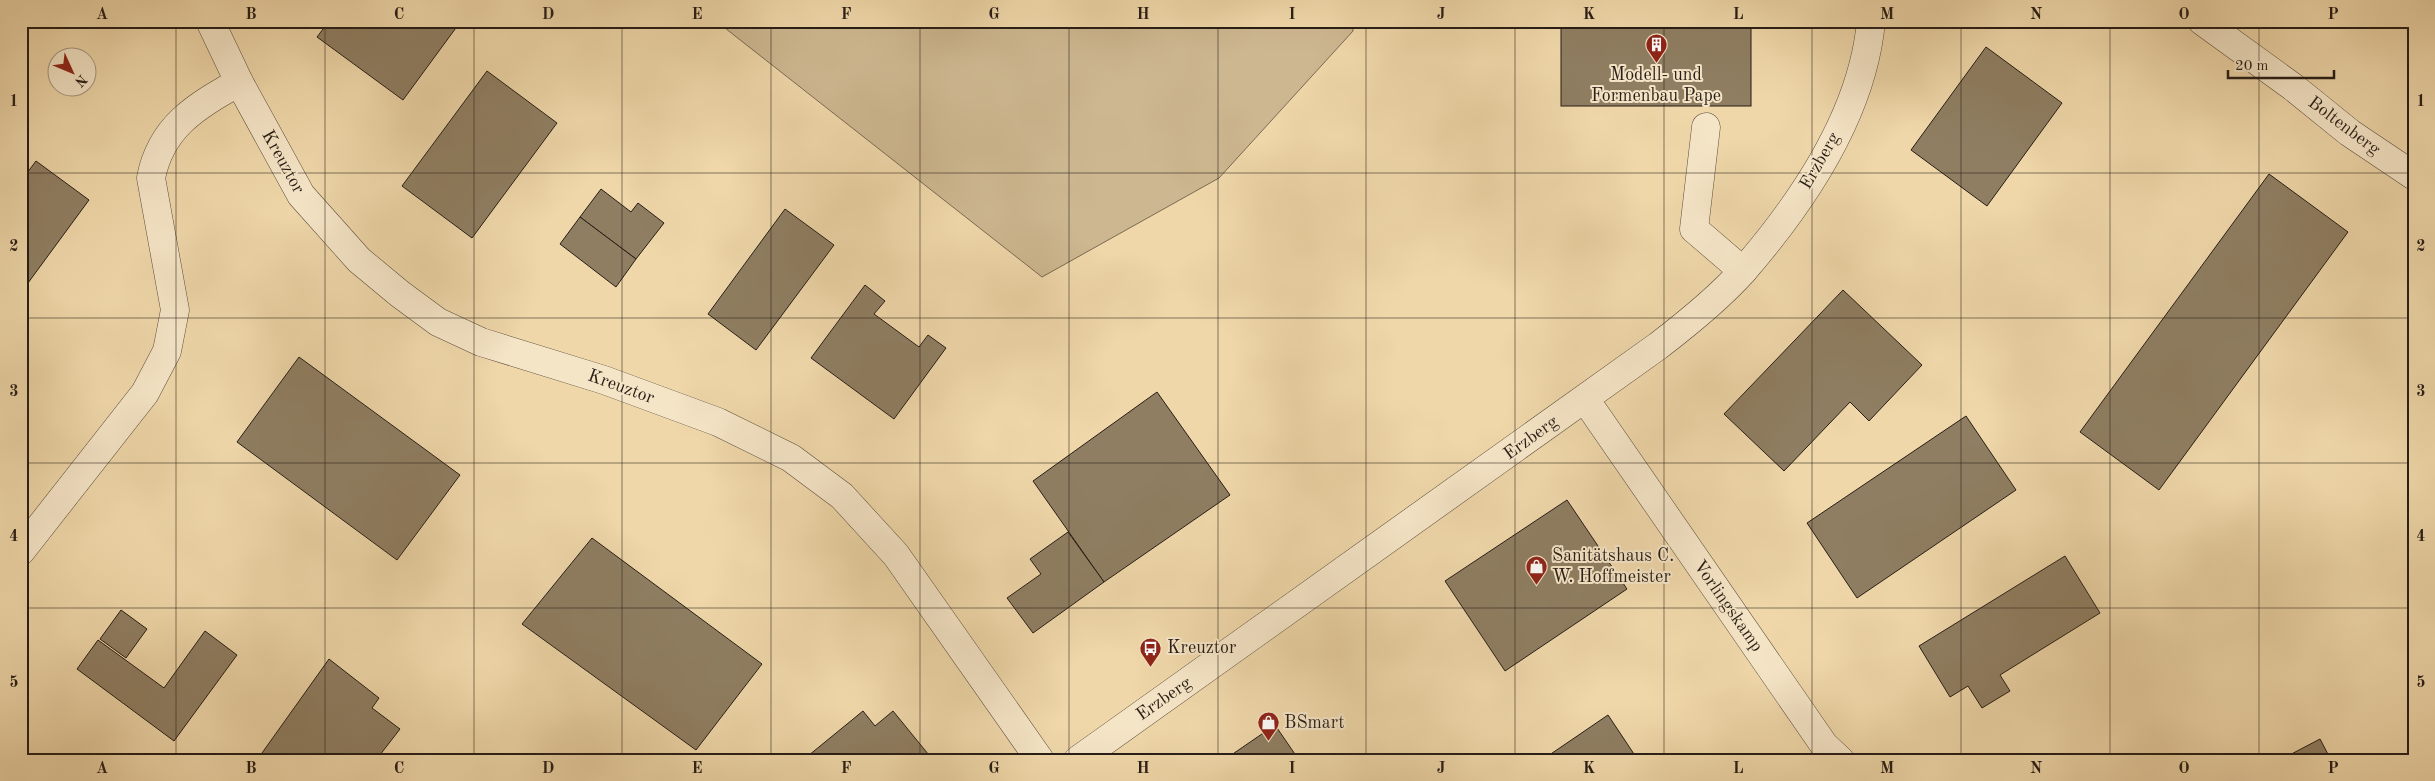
<svg xmlns="http://www.w3.org/2000/svg" width="2435" height="781" font-family="'Old Standard TT',serif">
<rect width="100%" height="100%" fill="#efd7a9"/>
<filter id="stains"><feTurbulence type="fractalNoise" baseFrequency=".004" numOctaves="4"/><feColorMatrix values="0 0 0 0 .2 0 0 0 0 .09 0 0 0 0 .02 0 0 0 .5 -.17"/></filter>
<radialGradient id="worn" r=".72"><stop offset=".6" stop-color="#630" stop-opacity="0"/><stop offset="1" stop-color="#630" stop-opacity=".3"/></radialGradient>
<polygon fill="#cdb790" stroke="#7a6a53" points="716,21 1353,21 1353,31 1219,178 1042,277"/>
<g fill="#8f7e62" stroke="#271d16">
<polygon points="329,21 461,21 403,100 317,37"/>
<rect x="1561" y="21" width="190" height="85"/>
<polygon points="1986,47 2062,103 1987,206 1911,150"/>
<polygon points="487,71 557,123 472,238 402,186"/>
<polygon points="36,161 89,200 28,283 21,278 21,181"/>
<polygon points="2269,174 2348,232 2159,490 2080,432"/>
<polygon points="601,189 631,212 638,203 664,223 636,259 580,217"/>
<polygon points="785,209 834,245 756,350 708,314"/>
<polygon points="580,217 636,259 616,287 560,244"/>
<polygon points="865,285 885,301 874,314 919,347 928,335 946,348 894,419 811,358"/>
<polygon points="1843,290 1922,365 1869,421 1850,402 1784,471 1724,414"/>
<polygon points="299,357 460,475 397,560 237,442"/>
<polygon points="1157,392 1230,495 1104,582 1033,481"/>
<polygon points="1966,416 2016,490 1857,598 1807,523"/>
<polygon points="1567,500 1627,589 1505,671 1445,581"/>
<polygon points="1068,532 1104,582 1033,633 1007,598 1041,574 1030,559"/>
<polygon points="592,538 762,664 696,750 522,624"/>
<polygon points="2065,556 2100,613 2000,675 2010,691 1982,708 1968,686 1950,697 1919,646"/>
<polygon points="121,610 147,629 126,658 100,639"/>
<polygon points="205,631 237,655 174,741 77,669 98,640 164,688"/>
<polygon points="329,659 379,698 372,708 400,729 376,760 257,760"/>
<polygon points="863,711 875,726 893,711 933,760 803,760"/>
<polygon points="1608,715 1638,760 1542,760"/>
<polygon points="1275,725 1299,760 1224,760"/>
<polygon points="2320,739 2331,760 2280,760"/>
</g>
<g fill="none" stroke-linecap="round" stroke-linejoin="round">
<defs>
<g id="minor">
<polyline points="210,21 239,82 301,195 359,260 400,294 438,322 481,342 604,380 718,422 791,458 842,496 896,555 1040,760"/>
<polyline points="2202,21 2293,87 2350,133 2414,176"/>
<polyline points="1706,127 1694,229 1743,271"/>
<polyline points="1585,399 1824,745 1840,760"/>
<path d="M21 551 145 393 167 351 175 310 151 178C161 126 197 106 239 82"/>
<path d="M1078 760 1658 346C1688 323 1718 299 1743 271 1802 203 1863 113 1871 21"/>
</g>
</defs>
<use href="#minor" stroke="#594c3b" stroke-width="29"/>
<use href="#minor" stroke="#f5e5c7" stroke-width="28"/>
</g>
<path fill="none" stroke="#271d16" stroke-width="1" stroke-opacity="0.55" d="M176 21V760M325 21V760M474 21V760M622 21V760M771 21V760M920 21V760M1069 21V760M1218 21V760M1366 21V760M1515 21V760M1664 21V760M1812 21V760M1961 21V760M2110 21V760M2259 21V760M21 173H2414M21 318H2414M21 463H2414M21 608H2414"/>
<defs>
<symbol id="building-pin" viewBox="-11 -11 22 30"><path d="M0 17L-7.5 6A9.5 9.5 0 1 1 7.5 6Z" fill="#8f2418" stroke="#f5e5c7"/><path d="M-4-6H4V6H1V3H-1V6H-4ZM-2.5-4.3h1.7v1.8h-1.7ZM.8-4.3h1.7v1.8H.8ZM-2.5-1h1.7V.8h-1.7ZM.8-1h1.7V.8H.8Z" fill="#fff"/></symbol>
<symbol id="shop-pin" viewBox="-11 -11 22 30"><path d="M0 17L-7.5 6A9.5 9.5 0 1 1 7.5 6Z" fill="#8f2418" stroke="#f5e5c7"/><path d="M-5-2.5h2.3a2.7 3.5 0 0 1 5.4 0H5L5.5 6h-11ZM-1.5-2.5h3a1.5 2.3 0 0 0-3 0Z" fill="#fff"/></symbol>
<symbol id="bus-pin" viewBox="-11 -11 22 30"><path d="M0 17L-7.5 6A9.5 9.5 0 1 1 7.5 6Z" fill="#8f2418" stroke="#f5e5c7"/><path d="M-5-6H5V4H4V6H2V4H-2V6H-4V4H-5ZM-3.5-4V0h7V-4ZM-3.5 1.2v1.5H-2V1.2ZM2 1.2v1.5H3.5V1.2Z" fill="#fff"/></symbol>
</defs>
<g fill-rule="evenodd">
<use href="#building-pin" x="1644" y="32" width="25" height="34"/>
<use href="#shop-pin" x="1524" y="554" width="25" height="34"/>
<use href="#bus-pin" x="1138" y="636" width="25" height="34"/>
<use href="#shop-pin" x="1256" y="710" width="25" height="34"/>
</g>
<g text-anchor="middle" dominant-baseline="central" stroke-width="4" stroke-linejoin="round" paint-order="stroke">
<g font-size="18" fill="#271d16" stroke="#f5e5c7" text-anchor="start">
<text x="1656" y="75" text-anchor="middle">Modell- und<tspan x="1656" dy="21">Formenbau Pape</tspan></text>
<text x="1552" y="556">Sanitätshaus C.<tspan x="1552" dy="21">W. Hoffmeister</tspan></text>
<text x="1167" y="648">Kreuztor</text>
<text x="1284" y="723">BSmart</text>
</g>
<g font-size="18" fill="#271d16" stroke="#f5e5c7">
<text transform="translate(2344 126) rotate(37)">Boltenberg</text>
<text transform="translate(1820 161) rotate(-60)">Erzberg</text>
<text transform="translate(283 162) rotate(61)">Kreuztor</text>
<text transform="translate(621 387) rotate(20)">Kreuztor</text>
<text transform="translate(1531 438) rotate(-36)">Erzberg</text>
<text transform="translate(1728 606) rotate(55)">Vorlingskamp</text>
<text transform="translate(1164 699) rotate(-35)">Erzberg</text>
</g>
</g>
<rect width="2435" height="781" fill="none" stroke="#efd7a9" stroke-width="55"/>
<g transform="translate(72 72) rotate(134)"><circle r="24" fill="#f5e5c7" stroke="#a39580"/>
<path d="M0-4L9 19L0 12L-9 19Z" fill="#8f2418"/>
<text y="-8" font-size="14" font-weight="bold" text-anchor="middle" fill="#271d16">N</text>
</g>
<path d="M2228 70v8h106v-8" fill="none" stroke="#271d16" stroke-width="2.5"/>
<text x="2235" y="70" font-size="15" fill="#271d16" stroke="#f5e5c7" stroke-width="4" paint-order="stroke">20 m</text>
<rect x="28" y="28" width="2380" height="726" fill="none" stroke="#271d16" stroke-width="2"/>
<g font-size="16" text-anchor="middle" font-weight="bold" fill="#271d16">
<text x="102" y="19">A</text>
<text x="251" y="19">B</text>
<text x="399" y="19">C</text>
<text x="548" y="19">D</text>
<text x="697" y="19">E</text>
<text x="846" y="19">F</text>
<text x="994" y="19">G</text>
<text x="1143" y="19">H</text>
<text x="1292" y="19">I</text>
<text x="1441" y="19">J</text>
<text x="1589" y="19">K</text>
<text x="1738" y="19">L</text>
<text x="1887" y="19">M</text>
<text x="2036" y="19">N</text>
<text x="2184" y="19">O</text>
<text x="2333" y="19">P</text>
<text x="14" y="106">1</text>
<text x="2421" y="106">1</text>
<text x="14" y="251">2</text>
<text x="2421" y="251">2</text>
<text x="14" y="396">3</text>
<text x="2421" y="396">3</text>
<text x="14" y="541">4</text>
<text x="2421" y="541">4</text>
<text x="14" y="687">5</text>
<text x="2421" y="687">5</text>
<text x="102" y="773">A</text>
<text x="251" y="773">B</text>
<text x="399" y="773">C</text>
<text x="548" y="773">D</text>
<text x="697" y="773">E</text>
<text x="846" y="773">F</text>
<text x="994" y="773">G</text>
<text x="1143" y="773">H</text>
<text x="1292" y="773">I</text>
<text x="1441" y="773">J</text>
<text x="1589" y="773">K</text>
<text x="1738" y="773">L</text>
<text x="1887" y="773">M</text>
<text x="2036" y="773">N</text>
<text x="2184" y="773">O</text>
<text x="2333" y="773">P</text>
</g>
<rect width="100%" height="100%" filter="url(#stains)"/>
<rect width="100%" height="100%" fill="url(#worn)"/>
</svg>
